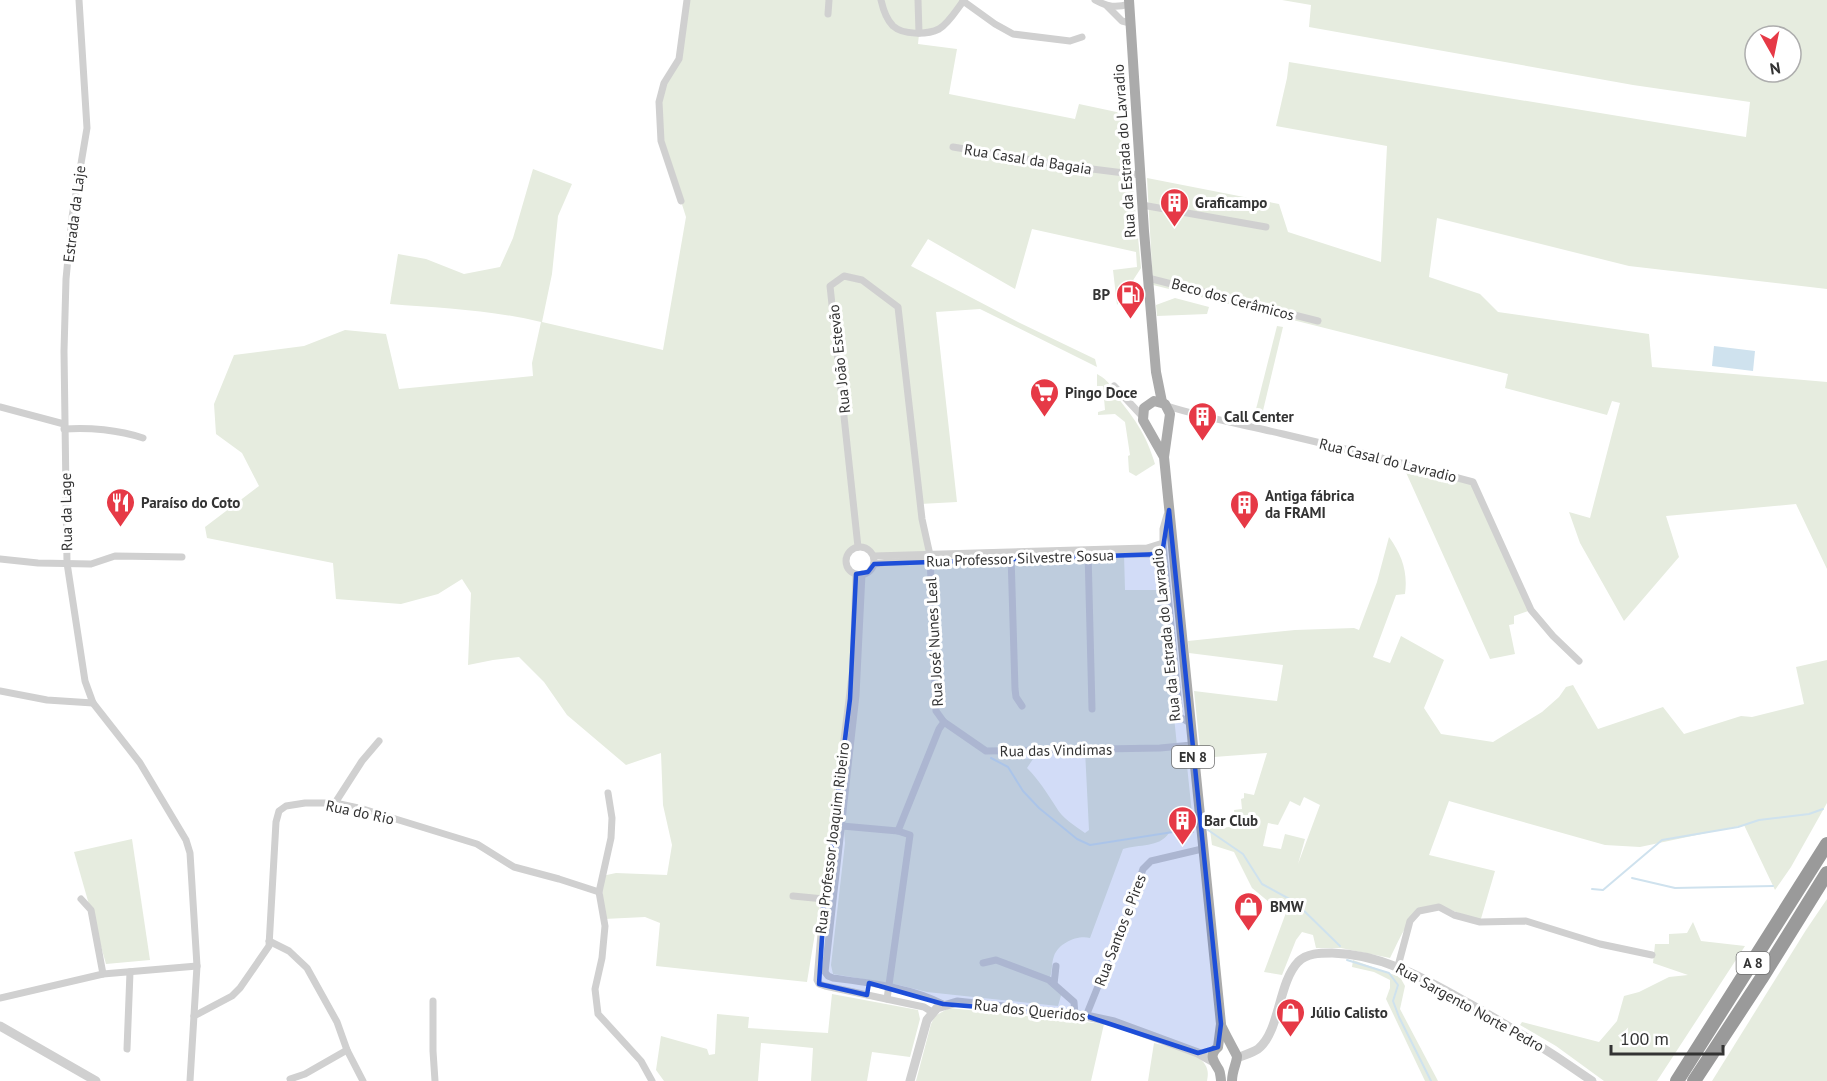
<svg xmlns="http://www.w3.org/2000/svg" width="1827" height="1081" font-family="'PT Sans',sans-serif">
<rect width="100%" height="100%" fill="#fff"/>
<g fill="#e6ecdf" fill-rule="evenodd">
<path d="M685 0H963L945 24 919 34 918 44 957 49 949 94 1075 119 1079 104 1126 114 1141 268 1117 305 1113 270 1137 267 1136 252 1032 229 1015 289 928 239 911 266 1020 323 1095 359 1097 367 980 309 936 312 957 502 920 504 930 555 874 556 867 548 858 547 848 553 846 561 851 572C861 577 870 573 874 564L1124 554 1125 590H1161L1177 746 1186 756 1194 833H1169C1159 848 1139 844 1123 849L1090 938C1077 935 1059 943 1054 956 1051 964 1053 972 1049 980L1062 992 1058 1006 927 992 899 985 833 974 831 965 845 843 843 817 858 671 807 982 656 966 660 923 645 917 604 919 602 876 616 873 667 875 672 845 663 805 661 753 626 765 567 715 544 682 519 657 493 660 468 665 471 593 462 579 438 594 401 604 336 599 333 563 207 538 205 527 259 486 242 453 216 434 214 404 234 355 304 346 345 330 386 334 399 389 533 376 532 363 541 322C492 310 441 308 390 304L398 254 426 259 464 274 500 267 513 238 533 169 572 184 558 216 552 274 542 322 663 350 686 217 666 154 659 120 664 83 679 59ZM1085 750 1089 830 1085 833C1075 826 1062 818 1056 807 1047 793 1039 780 1027 768L1033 759 1007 758 1003 752Z"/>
<path d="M1282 0H1827V289L1629 266 1437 218 1429 277 1480 294 1498 312 1649 334 1652 367 1827 382V569L1796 504 1666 516 1679 557 1624 621 1580 543 1569 512 1590 518 1620 403 1612 401 1607 415 1505 388 1508 374 1153 285 1147 178 1279 204 1288 232 1381 262 1387 146 1276 126 1287 78 1289 62 1746 137 1750 102 1633 85 1309 27 1311 5ZM1755 36H1791V72H1755Z"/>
<polygon points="1175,298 1209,307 1207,314 1157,316 1156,305"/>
<polygon points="1277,326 1283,327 1261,419 1254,417"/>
<path d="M1097 374C1114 384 1107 385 1118 398 1136 421 1146 434 1155 464L1136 476 1129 472 1128 456 1130 455 1125 422 1115 414 1098 415V412L1105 410 1103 386H1097Z"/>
<polygon points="1390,460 1473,482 1531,610 1514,616 1514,624 1509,625 1515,654 1490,659 1404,468 1385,464"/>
<path d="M1389 537C1402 555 1408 572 1405 594L1396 595 1373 657 1390 663 1401 636 1444 660 1424 708 1441 734 1493 742 1542 712 1559 697 1566 687 1573 685 1598 729 1663 707 1684 734 1741 716 1752 717 1804 704 1796 667 1827 660V803L1791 867 1775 890 1744 825 1640 847 1605 845 1449 801 1429 855 1495 871 1480 922C1468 918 1453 909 1440 907 1411 904 1401 938 1390 958L1341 948H1316L1313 935 1302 932 1296 940 1282 975 1264 972 1287 910 1269 902 1252 888 1234 852 1212 845 1209 823 1222 828 1236 826 1234 810 1242 809 1241 799 1244 798V793L1254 795 1267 753 1201 758 1194 691 1277 701 1283 665 1189 653 1188 641 1295 630 1354 628 1359 630 1377 582ZM1304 797 1320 805 1298 864 1305 839 1285 834 1281 849 1263 846 1268 823 1278 825 1290 801 1300 806Z"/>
<polygon points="132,839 150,960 106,964 74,852"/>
<polygon points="1827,899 1827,1081 1712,1081 1806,930"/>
<polygon points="1693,922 1701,941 1745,946 1657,1081 1604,1081 1556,1046 1520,1025 1522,1022 1599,1042 1617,1021 1624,996 1639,992 1669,977 1688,975 1653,963 1655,944 1669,944 1669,934 1687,933"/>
<polygon points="1353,960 1400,977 1405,986 1400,1009 1438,1081 1425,1081 1386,999 1390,988 1390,980 1374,972 1352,967"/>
<polygon points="832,994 918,1010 920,1019 910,1057 872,1052 867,1081 811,1081 813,1048 761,1043 758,1081 664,1081 656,1070 661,1036 707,1049 709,1055 715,1054 717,1014 749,1017 748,1028 828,1033"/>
<polygon points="949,1008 1104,1024 1091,1081 916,1081 931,1024 935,1016"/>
<path d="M1154 1043C1174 1048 1215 1053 1207 1081H1148Z"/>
</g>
<polygon fill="#cfe2ee" points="1714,346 1755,351 1753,371 1712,366"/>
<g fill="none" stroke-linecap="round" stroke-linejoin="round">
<g stroke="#cfe2ee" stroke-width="2">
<polyline points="991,758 1008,767 1023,791 1039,808 1077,839 1090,845 1192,829"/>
<polyline points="1208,830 1243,854 1262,884 1295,902 1340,946"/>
<polyline points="1632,878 1675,888 1773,886"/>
<polyline points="1592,889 1603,890 1662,840 1738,827 1759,820 1809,814 1823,809"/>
<polyline points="1347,960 1389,973 1398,985 1393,1001 1399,1017 1431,1081"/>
</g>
<g stroke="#d0d0d0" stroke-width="7">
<polyline points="79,0 87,128 72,217 66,279 64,351 67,563 85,681 93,703 140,763 186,840 190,853 197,966 190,1081"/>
<path d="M881 0C883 9 886 19 893 26 903 35 927 35 939 29 949 23 957 9 964 0"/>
<polyline points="918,0 919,33"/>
<path d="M1095 0C1108 7 1115 8 1130 4"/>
<polyline points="963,1 995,24 1013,34 1070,41 1082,37"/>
<polyline points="1107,6 1122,21 1130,23"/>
<polyline points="828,14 829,0"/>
<polyline points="953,147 1068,166 1140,175"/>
<polyline points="681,201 661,141 659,102 664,83 679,59 687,0"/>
<polyline points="1142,205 1266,227"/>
<polyline points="1148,278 1318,321"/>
<polyline points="1114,386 1142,416"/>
<path d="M1167 406C1205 418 1245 425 1283 434 1347 449 1410 465 1473 482L1531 610 1553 636 1579 661"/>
<polyline points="0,407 64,424"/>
<path d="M64 429C89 427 119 430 143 438"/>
<polyline points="1167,515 1163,529 1163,543 1180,717 1190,723"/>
<circle cx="860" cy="561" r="14"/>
<polyline points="858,547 830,286 844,276 862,280 898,307 922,519 930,555 936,711 944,722 986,751 1160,748 1192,745"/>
<polyline points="1088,552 1092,709"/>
<polyline points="1011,555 1015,689 1016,697 1022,706"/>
<polyline points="874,556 1147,548 1163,543"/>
<polyline points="0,559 38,563 91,564 115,556 182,557"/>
<polyline points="874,564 888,562 1124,554 1154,554 1164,559"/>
<polyline points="856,574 853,668 824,899 817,980 819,984 825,986 924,1007 932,1012"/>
<path d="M862 574 856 695 825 972 828 976 833 978C870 983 910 987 943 1004"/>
<polyline points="0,691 47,700 93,703"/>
<polyline points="608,793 612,818 611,838 599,892 605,926 602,958 595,989 598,1014 641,1061 652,1081"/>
<polyline points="335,803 362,761 379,741"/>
<polyline points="842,826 898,831 910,835 887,999"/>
<polyline points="898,831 939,729 944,722"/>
<polyline points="793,896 824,899"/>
<polyline points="81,899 91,910 103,974"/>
<polyline points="269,941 289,951 307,968 337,1022 347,1050 363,1081"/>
<polyline points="983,963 996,960 1049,980 1074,1002 1075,1015"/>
<polyline points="1398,966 1410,921 1419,911 1439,907 1454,915 1480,922 1526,921 1600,944 1652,955"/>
<polyline points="1054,984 1056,966"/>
<polyline points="0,998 103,974 197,966"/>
<polyline points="433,1001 433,1051 435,1081"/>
<polyline points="194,1016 232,996 240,988 269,946 276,822 279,811 286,806 305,803 335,803 363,809 477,844 514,867 559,879 599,892"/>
<polyline points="1086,1016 1128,912 1143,869 1151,861 1202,849"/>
<polyline points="127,1049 130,972"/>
<polyline points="290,1079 305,1074 347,1050"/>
</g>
<g stroke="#d0d0d0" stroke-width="9">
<polyline points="0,1026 96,1081"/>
<path d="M1237 1058C1244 1055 1252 1053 1258 1049 1280 1032 1278 983 1298 962 1307 953 1320 953 1332 953 1383 954 1425 979 1468 1003 1511 1027 1552 1053 1592 1081"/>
<polyline points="910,1081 927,1020 937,1008 957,1002 1086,1016 1114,1022 1198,1053 1212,1061"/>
</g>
<g stroke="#ababab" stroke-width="10">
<polyline points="1129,0 1144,231 1156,372 1162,402"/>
<path d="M1164 457 1143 420 1144 408 1154 401 1165 404 1170 414 1164 457 1221 1024 1218 1047C1208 1056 1214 1061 1219 1070 1220 1072 1221 1079 1221 1081"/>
<path d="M1221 1025C1223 1030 1236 1054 1237 1056 1237 1063 1232 1070 1232 1081"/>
</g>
<g stroke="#9a9a9a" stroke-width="14">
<polyline points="1677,1081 1827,844"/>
<polyline points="1694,1081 1761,979 1827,873"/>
</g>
</g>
<path fill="#1d4ed8" fill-opacity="0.2" stroke="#1d4ed8" stroke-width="4.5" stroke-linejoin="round" d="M1169 510 1221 1024 1218 1047 1198 1053 1086 1016 943 1004 869 983 867 995 819 984 824 906 850 699 856 574 868 572 874 564 1162 554Z"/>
<defs>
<symbol id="building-pin" viewBox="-11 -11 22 30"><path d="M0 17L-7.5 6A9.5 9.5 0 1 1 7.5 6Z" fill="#e63946" stroke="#fff"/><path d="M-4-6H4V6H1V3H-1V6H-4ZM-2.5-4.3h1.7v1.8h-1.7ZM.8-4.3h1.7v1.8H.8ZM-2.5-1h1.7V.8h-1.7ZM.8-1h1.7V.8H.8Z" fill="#fff"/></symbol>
<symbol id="fuel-pin" viewBox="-11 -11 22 30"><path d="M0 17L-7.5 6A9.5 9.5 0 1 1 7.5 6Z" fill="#e63946" stroke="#fff"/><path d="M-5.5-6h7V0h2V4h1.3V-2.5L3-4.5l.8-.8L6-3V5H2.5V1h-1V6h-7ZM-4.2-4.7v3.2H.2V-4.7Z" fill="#fff"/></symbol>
<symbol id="supermarket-pin" viewBox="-11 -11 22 30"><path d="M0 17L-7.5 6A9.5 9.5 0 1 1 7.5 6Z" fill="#e63946" stroke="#fff"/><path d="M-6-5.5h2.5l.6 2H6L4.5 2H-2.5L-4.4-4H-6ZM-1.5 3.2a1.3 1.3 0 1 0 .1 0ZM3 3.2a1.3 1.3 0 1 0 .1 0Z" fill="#fff"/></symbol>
<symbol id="restaurant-pin" viewBox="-11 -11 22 30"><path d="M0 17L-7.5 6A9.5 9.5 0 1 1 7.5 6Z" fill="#e63946" stroke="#fff"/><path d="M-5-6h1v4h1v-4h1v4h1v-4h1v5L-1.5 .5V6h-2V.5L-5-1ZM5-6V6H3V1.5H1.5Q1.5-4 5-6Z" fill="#fff"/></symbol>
<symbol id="shop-pin" viewBox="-11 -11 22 30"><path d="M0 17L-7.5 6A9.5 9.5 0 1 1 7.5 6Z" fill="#e63946" stroke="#fff"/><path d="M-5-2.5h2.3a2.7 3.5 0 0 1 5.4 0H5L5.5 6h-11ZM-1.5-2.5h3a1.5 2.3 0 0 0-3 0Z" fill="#fff"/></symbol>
</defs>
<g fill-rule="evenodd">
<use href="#building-pin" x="1158" y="186" width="33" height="45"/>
<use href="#fuel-pin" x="1114" y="278" width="33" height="45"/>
<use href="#supermarket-pin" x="1028" y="376" width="33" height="45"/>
<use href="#building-pin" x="1186" y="400" width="33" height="45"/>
<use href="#restaurant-pin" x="104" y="486" width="33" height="45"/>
<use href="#building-pin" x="1228" y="488" width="33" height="45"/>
<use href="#building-pin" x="1166" y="804" width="33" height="45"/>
<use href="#shop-pin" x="1232" y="890" width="33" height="45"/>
<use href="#shop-pin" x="1274" y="996" width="33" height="45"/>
</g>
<g text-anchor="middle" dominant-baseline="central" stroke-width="6" stroke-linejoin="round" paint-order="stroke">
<g fill="#fff" stroke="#707070" stroke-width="1.5">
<rect x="1172" y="746" width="42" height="22" rx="4.5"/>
<rect x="1736.5" y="952" width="33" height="22" rx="4.5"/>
</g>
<g font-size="14" font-weight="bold" fill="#333">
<text x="1193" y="757">EN 8</text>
<text x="1753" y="963">A 8</text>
</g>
<g font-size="15" fill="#333" stroke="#fff">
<text transform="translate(1124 151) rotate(-94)">Rua da Estrada do Lavradio</text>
<text transform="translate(1028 159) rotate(9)">Rua Casal da Bagaia</text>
<text transform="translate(74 214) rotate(-83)">Estrada da Laje</text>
<text transform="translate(1233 299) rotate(15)">Beco dos Cerâmicos</text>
<text transform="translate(839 359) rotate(-96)">Rua João Estevão</text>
<text transform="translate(1388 460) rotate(14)">Rua Casal do Lavradio</text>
<text transform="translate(66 512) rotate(-91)">Rua da Lage</text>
<text transform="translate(1020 558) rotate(-2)">Rua Professor Silvestre Sosua</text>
<text transform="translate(1166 635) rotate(-96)">Rua da Estrada do Lavradio</text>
<text transform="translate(934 642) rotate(-93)">Rua José Nunes Leal</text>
<text transform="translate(1056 750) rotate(-1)">Rua das Vindimas</text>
<text transform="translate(360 812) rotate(12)">Rua do Rio</text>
<text transform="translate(832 838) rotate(-83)">Rua Professor Joaquim Ribeiro</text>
<text transform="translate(1120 930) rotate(-69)">Rua Santos e Pires</text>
<text transform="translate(1470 1007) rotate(29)">Rua Sargento Norte Pedro</text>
<text transform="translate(1030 1010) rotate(6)">Rua dos Queridos</text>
</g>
<g font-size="15" font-weight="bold" fill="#333" stroke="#fff" text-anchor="start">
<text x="1195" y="202">Graficampo</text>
<text x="1110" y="294" text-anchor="end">BP</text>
<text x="1065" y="392">Pingo Doce</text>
<text x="1224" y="416">Call Center</text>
<text x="1265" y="495">Antiga fábrica<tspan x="1265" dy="17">da FRAMI</tspan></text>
<text x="141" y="502">Paraíso do Coto</text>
<text x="1204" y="820">Bar Club</text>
<text x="1270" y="906">BMW</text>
<text x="1311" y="1012">Júlio Calisto</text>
</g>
</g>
<g transform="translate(1773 54) rotate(171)"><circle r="28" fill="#ffffff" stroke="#adadad" stroke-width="1.5"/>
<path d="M0-4.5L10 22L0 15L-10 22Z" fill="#e63946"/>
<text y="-9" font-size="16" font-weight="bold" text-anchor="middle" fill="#333333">N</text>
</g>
<path d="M1611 1045v9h112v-9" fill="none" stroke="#333333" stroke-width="3"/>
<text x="1620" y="1045" font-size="18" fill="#333333" stroke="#ffffff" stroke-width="4.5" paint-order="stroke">100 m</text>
</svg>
